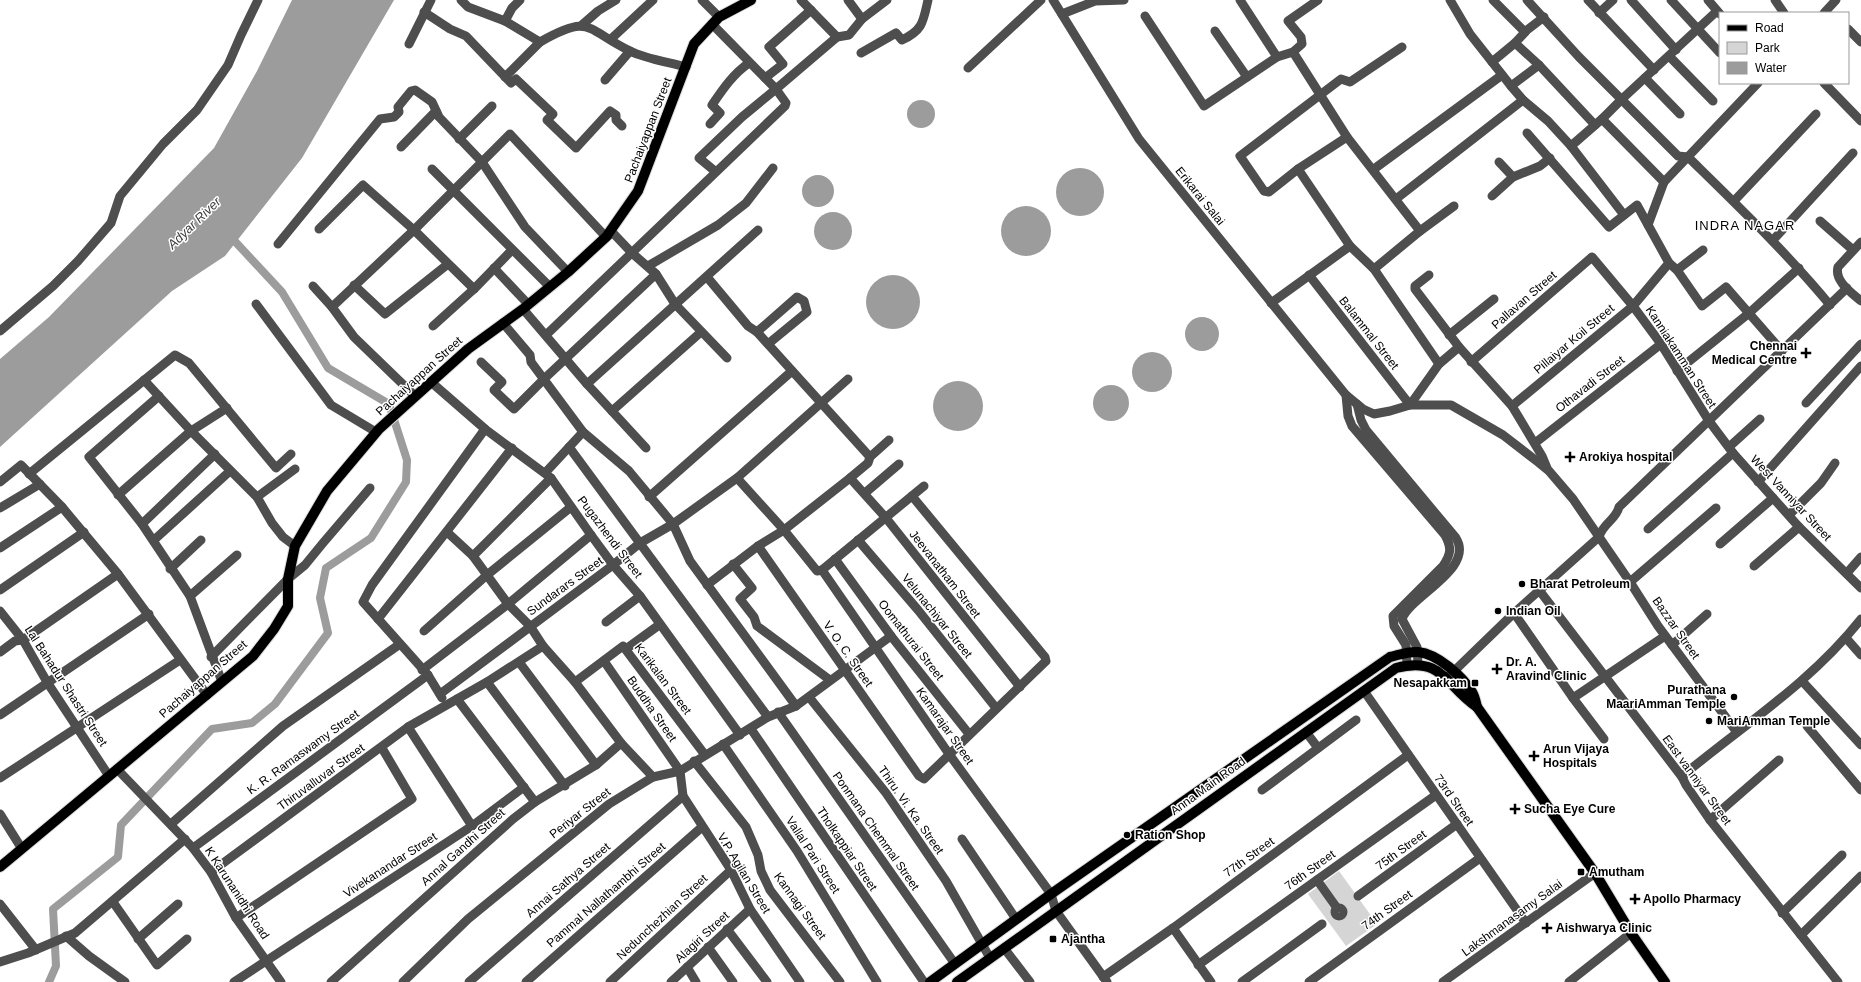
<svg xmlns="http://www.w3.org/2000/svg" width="1861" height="982" font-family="Arial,sans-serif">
<rect width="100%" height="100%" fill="#fff"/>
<polygon fill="#d5d5d5" points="1339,871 1377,924 1346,946 1308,894"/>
<g fill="#9c9c9c">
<polygon points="292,0 394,0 302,158 225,256 172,291 0,447 0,359 49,317 214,148 257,71"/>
<circle cx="921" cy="114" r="14"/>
<circle cx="1080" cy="192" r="24"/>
<circle cx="818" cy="191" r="16"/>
<circle cx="1026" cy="231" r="25"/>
<circle cx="833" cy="231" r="19"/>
<circle cx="893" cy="302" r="27"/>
<circle cx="1202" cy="334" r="17"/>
<circle cx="1152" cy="372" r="20"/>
<circle cx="958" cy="406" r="25"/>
<circle cx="1111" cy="403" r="18"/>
</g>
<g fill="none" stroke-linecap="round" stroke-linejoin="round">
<polyline stroke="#9c9c9c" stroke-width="8" points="49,982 56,966 53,909 118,857 121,825 212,729 252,723 275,704 328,633 320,598 326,568 371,538 406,482 407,460 389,404 328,368 282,292 229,235"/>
<defs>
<g id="major">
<polyline points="0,867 253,656 274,629 288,606 288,579 295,546 327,491 379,429 468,349 523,309 568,272 606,237 638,191 694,44 719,17 751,0"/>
<path d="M930 982 1051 894 1390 657C1399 655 1408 651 1418 652 1438 654 1462 676 1472 692 1475 697 1476 703 1477 707L1595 873 1631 933 1665 982"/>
<path d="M957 982 1396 668C1444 656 1445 686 1477 707"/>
</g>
</defs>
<use href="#major" stroke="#dbdbdb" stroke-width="12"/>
<g stroke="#4e4e4e" stroke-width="9">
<path d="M461 0 468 7 505 21 540 42C591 13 585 29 630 51 646 59 668 62 686 67"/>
<polyline points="702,0 719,17"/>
<polyline points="848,0 862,19"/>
<polyline points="1053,0 1139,139 1346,395 1363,409 1374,414 1390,411 1410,405 1451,405 1503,435 1538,462 1549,471 1573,499 1630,582 1658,626 1736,731"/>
<polyline points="1240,0 1277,57"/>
<polyline points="1450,0 1470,34 1511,86 1523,100 1548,121 1571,146 1624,215"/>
<polyline points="1493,0 1525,32"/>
<path d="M1527 0 1579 57 1678 156 1688 157C1737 205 1786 252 1830 305"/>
<polyline points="1588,0 1654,70"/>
<polyline points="1631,0 1676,50"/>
<polyline points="1671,0 1720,53"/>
<polyline points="1708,0 1720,14"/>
<polyline points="1775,0 1784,13"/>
<polyline points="424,12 450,29 466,36 511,83 516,79 553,114 547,120 576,148 610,111 616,115 616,120 622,126"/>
<polyline points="1599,13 1613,0"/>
<polyline points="1824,13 1836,0"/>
<polyline points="1062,14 1095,1 1124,0"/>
<polyline points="1145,16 1204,106 1277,57 1293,52 1302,44 1301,37 1288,21 1318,0"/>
<polyline points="1544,17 1527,30 1515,43 1539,65 1595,125"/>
<polyline points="505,21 512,8 520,0"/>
<polyline points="712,24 776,89 837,37 801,0"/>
<polyline points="582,25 598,11 616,0"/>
<polyline points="1848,29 1861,42"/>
<polyline points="1215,31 1247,77"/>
<polyline points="837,37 849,35 862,19 887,0"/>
<polyline points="611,39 653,0"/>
<polyline points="409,44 431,0"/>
<polyline points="1293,52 1347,137 1420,231 1374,269"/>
<path d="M861 53 896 33 902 40C923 30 923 22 928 0"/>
<polyline points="1669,56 1713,101"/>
<polyline points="1492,62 1515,43"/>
<polyline points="968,68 1041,0"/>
<polyline points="505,77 540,42"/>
<polyline points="765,78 783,64 769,47 811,10"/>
<polyline points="1645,78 1680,114"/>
<polyline points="605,80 630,51"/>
<polyline points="1824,83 1861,121"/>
<polyline points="1511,86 1539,65"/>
<polyline points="1602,119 1664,182"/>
<path d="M710 124 720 113 712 105C723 89 733 74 749 63"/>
<polyline points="1527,133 1609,227 1637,205 1669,263 1633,306 1512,406 1542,456 1547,468"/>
<polyline points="1347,137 1298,169 1269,192 1264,191 1240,156 1341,79 1350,82 1402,47"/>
<polyline points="459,139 492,106"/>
<polyline points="1571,146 1602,119 1622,99 1717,11"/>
<polyline points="401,147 436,111"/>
<polyline points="1499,162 1513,177"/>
<polyline points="432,169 549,286"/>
<polyline points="1298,169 1350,246 1374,269 1439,364"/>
<polyline points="1374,169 1502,75"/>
<polyline points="1492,196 1513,177 1540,166 1550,158"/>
<polyline points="1396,199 1523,100"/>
<polyline points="1734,201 1816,114"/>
<polyline points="1820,221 1853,250"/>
<polyline points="1648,225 1664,182 1758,83"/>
<polyline points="319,229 363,185 414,230 474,289"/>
<polyline points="1420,231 1454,206"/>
<polyline points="1773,240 1853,153"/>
<path d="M1861 242 1838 267C1834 281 1852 293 1861 301"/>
<polyline points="278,244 380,119 394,117 399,112 398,107 411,91 415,90 432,102 439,117 482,162 525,227 568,272"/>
<polyline points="1669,263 1677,270 1702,306 1726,287 1782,351"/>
<polyline points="648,266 718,225 746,203 773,168"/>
<polyline points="494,268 528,304"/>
<polyline points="1677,270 1703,250"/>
<polyline points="1309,275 1410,405 1439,364 1459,347 1512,406"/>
<polyline points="1429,275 1415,286 1415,289 1459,347"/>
<polyline points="707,277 748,326 757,332 870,457"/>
<polyline points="354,285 385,314 448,264"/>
<polyline points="313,286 332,307 354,337 415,396"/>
<polyline points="1271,303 1350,246"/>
<polyline points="256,304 331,405 376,432"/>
<polyline points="332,307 414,230 510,134 606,237 613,233 632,253 656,274 675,304 727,358"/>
<polyline points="523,309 587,384 646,448"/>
<polyline points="503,323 530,355 531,362 583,432 629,471 673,524 690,561 796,706"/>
<polyline points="433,326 474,289 512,250"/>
<polyline points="0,331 53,286 78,261 111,223 120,196 163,144 197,110 228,65 241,35 258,0"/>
<polyline points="757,332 797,297 804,301 807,312 768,344"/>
<polyline points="546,335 785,106 786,103 776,89 742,117 699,158 716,172"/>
<polyline points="1449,335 1494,299"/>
<polyline points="481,362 502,382 494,390 514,409 545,378 656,274"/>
<polyline points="1471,362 1592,257 1633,306 1661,344 1709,421 1733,453 1799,527 1861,588"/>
<polyline points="1677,371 1748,314 1799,268"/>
<polyline points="144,380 191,431 257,497 272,523 283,537 295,546"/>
<polyline points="431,382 485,429 551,478 591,535 613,565 640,596 740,735"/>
<polyline points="587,384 758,230"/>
<path d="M1346 395 1348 416 1352 426 1445 535C1452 548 1451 554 1443 566L1393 616 1394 626 1406 645 1407 665"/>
<polyline points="159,396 89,457 142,524 190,596 222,682"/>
<polyline points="1806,403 1861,344"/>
<path d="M1357 404 1361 420 1366 430 1456 538C1475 569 1410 596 1402 619L1417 647 1418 664"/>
<polyline points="612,411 701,332"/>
<polyline points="1535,443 1661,344"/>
<polyline points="569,447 768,717"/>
<polyline points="1729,447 1760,419"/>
<polyline points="545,473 583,432"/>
<polyline points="29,474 175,355 189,363 276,468 291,454"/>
<polyline points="737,478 784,530 817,571 822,570 924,486"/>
<polyline points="850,478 886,518 1020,687"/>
<polyline points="0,482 21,465 23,467 62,507 118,574 207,695"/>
<polyline points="1758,482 1861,366"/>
<polyline points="865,493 899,464"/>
<polyline points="118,495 191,431 227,408"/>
<polyline points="257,497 295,469"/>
<polyline points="649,497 792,371"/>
<polyline points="0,508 40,484"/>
<polyline points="1789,515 1821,483 1835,463"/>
<polyline points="142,524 215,454"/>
<polyline points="1648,529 1733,453"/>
<polyline points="447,532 473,556 508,604 530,626 543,646 575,682 621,743 653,777"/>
<path d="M1599 537C1603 523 1616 520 1619 507L1847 288"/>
<polyline points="154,540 230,471"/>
<polyline points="858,540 918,610 996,708"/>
<polyline points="1720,544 1773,498"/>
<polyline points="758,546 919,776 924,779 1046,661 1045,657 912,496"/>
<polyline points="0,548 62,507"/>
<polyline points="473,556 551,478"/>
<polyline points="835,559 891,636 969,734"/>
<polyline points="733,564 752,588 740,599 754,617 757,626 830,680"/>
<polyline points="1754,566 1799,527"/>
<polyline points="170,569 201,540"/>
<polyline points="822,570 949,754 1051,894 1056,911 1107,982"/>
<polyline points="1847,573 1861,557"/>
<polyline points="1630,582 1716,508"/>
<polyline points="707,585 758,546 784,530 850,478 868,463 870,457 889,440"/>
<polyline points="0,590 84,532"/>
<polyline points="1539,590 1682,777 1686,785 1710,820 1838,982"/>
<polyline points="190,596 237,555"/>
<polyline points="0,611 23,640 47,682 109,776"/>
<polyline points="1514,613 1573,698"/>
<polyline points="378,619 512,448"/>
<polyline points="606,622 640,596"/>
<polyline points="424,631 487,575 571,507"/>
<polyline points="1846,638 1861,655"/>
<polyline points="1672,645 1707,614"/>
<polyline points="626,649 659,625"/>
<polyline points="0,652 15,641 23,640 118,574"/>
<polyline points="211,657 288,579 305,565 323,543 370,488"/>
<polyline points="604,661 680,771 683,796 731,870 750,909 800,982"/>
<polyline points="519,662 596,765"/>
<polyline points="422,670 508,604 591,535"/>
<polyline points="1449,676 1514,613 1599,537"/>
<polyline points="1802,681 1861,745"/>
<polyline points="487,682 565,786"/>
<polyline points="575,682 623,646 705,755"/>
<polyline points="1364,691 1526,923"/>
<polyline points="440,694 613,565 640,543 673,524 737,478 848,379"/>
<polyline points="809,697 886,793 946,881 990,958"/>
<polyline points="442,698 428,675 363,602 372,585 485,429"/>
<polyline points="457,699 535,802"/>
<polyline points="778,712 955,964"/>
<polyline points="0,715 149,614"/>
<polyline points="1807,726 1861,790"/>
<polyline points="408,727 472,826"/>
<polyline points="751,729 924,982"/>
<polyline points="1306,732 1318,748"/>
<polyline points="1604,739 1573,698 1665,636"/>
<polyline points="723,744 797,851 877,982"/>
<polyline points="694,761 746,827 758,855 761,871 770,890 840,982"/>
<polyline points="117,769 193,848 211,872 236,918 281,982"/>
<path d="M1682 777 1687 772C1747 723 1813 680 1861 619"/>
<polyline points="0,778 180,660"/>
<polyline points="1262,790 1356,720"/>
<polyline points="0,814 22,849"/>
<polyline points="1710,820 1779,760"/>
<polyline points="171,824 283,726 400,644"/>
<polyline points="962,839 1016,919"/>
<polyline points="193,848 428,675"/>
<polyline points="211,872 408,727 487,682 543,646"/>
<polyline points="1317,880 1337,908"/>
<polyline points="1358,896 1457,824"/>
<polyline points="113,902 157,965 187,939"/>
<polyline points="0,904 36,950"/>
<circle cx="1339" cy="912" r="4"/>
<polyline points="1782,913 1842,855"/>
<polyline points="236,918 412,799 382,748"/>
<polyline points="1173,928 1211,982"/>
<polyline points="727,929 767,982"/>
<polyline points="1801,935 1861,876"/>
<polyline points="66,936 89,956 125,982"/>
<polyline points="138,939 178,904"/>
<polyline points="708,947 733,982"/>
<polyline points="1004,948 1030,982"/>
<polyline points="0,962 28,953 75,933 185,839"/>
<polyline points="1198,965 1436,795"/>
<polyline points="687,967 696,982"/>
<polyline points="1103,977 1173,928 1408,755"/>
<polyline points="234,982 472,826 524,787"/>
<polyline points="331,982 513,819 535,802 596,765 621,743"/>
<polyline points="403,982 468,919 609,804 653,777 680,771 768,717 796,706 891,636"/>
<polyline points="469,982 683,796"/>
<polyline points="526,982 702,827"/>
<polyline points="610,982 731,870"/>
<polyline points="671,982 750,909"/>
<polyline points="1242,982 1322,924"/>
<polyline points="1309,982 1480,858"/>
<polyline points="1443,982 1595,873"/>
<polyline points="1569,982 1631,933"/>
</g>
<use href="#major" stroke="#000" stroke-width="10"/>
</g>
<g fill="#000" stroke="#fff" stroke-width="1.5">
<path d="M1804 347h4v4h4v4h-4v4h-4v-4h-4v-4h4z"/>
<path d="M1568 451h4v4h4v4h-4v4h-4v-4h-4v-4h4z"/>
<circle cx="1522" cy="584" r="4"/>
<circle cx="1498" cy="611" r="4"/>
<path d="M1495 663h4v4h4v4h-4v4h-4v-4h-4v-4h4z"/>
<rect x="1471" y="679" width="8" height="8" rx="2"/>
<circle cx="1734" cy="697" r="4"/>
<circle cx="1709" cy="721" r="4"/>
<path d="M1532 750h4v4h4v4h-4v4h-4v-4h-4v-4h4z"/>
<path d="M1513 803h4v4h4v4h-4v4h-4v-4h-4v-4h4z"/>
<circle cx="1127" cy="835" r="4"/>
<rect x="1577" y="868" width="8" height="8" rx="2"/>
<path d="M1633 893h4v4h4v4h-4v4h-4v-4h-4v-4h4z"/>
<path d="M1545 922h4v4h4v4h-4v4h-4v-4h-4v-4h4z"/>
<rect x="1049" y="935" width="8" height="8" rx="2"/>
</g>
<g text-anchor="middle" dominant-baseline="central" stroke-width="3" stroke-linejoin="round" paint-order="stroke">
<g font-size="12" fill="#000" stroke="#fff">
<text transform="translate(648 130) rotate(-69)">Pachaiyappan Street</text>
<text transform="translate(1200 196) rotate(51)">Erikarai Salai</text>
<text transform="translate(1524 300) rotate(-41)">Pallavan Street</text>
<text transform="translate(1369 333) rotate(52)">Balammal Street</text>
<text transform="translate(1574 339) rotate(-40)">Pillaiyar Koil Street</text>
<text transform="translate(1681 357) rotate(57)">Kanniakamman Street</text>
<text transform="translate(419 376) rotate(-42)">Pachaiyappan Street</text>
<text transform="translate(1590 384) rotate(-38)">Othavadi Street</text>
<text transform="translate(1791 498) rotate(47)">West Vanniyar Street</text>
<text transform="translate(610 537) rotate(53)">Pugazhendi Street</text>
<text transform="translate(945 574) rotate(52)">Jeevanatham Street</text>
<text transform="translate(565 586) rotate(-36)">Sundarars Street</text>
<text transform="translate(937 616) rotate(51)">Velunachiyar Street</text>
<text transform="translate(1676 628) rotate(55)">Bazzar Street</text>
<text transform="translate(911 640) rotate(52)">Oomathurai Street</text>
<text transform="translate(848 654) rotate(55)">V. O. C. Street</text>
<text transform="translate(203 679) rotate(-41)">Pachaiyappan Street</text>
<text transform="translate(663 679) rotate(53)">Karikalan Street</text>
<text transform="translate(66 686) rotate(57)">Lal Bahadur Shastri Street</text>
<text transform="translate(652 709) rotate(55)">Buddha Street</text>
<text transform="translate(945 726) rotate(55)">Kamarajar Street</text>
<text transform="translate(303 752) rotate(-36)">K. R. Ramaswamy Street</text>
<text transform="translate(321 777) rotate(-36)">Thiruvalluvar Street</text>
<text transform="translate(1697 780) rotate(54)">East vanniyar Street</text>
<text transform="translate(1208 786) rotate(-36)">Anna Main Road</text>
<text transform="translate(1454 800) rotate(55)">73rd Street</text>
<text transform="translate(911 810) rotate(55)">Thiru. Vi. Ka. Street</text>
<text transform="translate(580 813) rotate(-38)">Periyar Street</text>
<text transform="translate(876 831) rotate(55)">Ponmana Chemmal Street</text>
<text transform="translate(463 847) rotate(-42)">Annal Gandhi Street</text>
<text transform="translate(847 849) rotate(56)">Tholkappiar Street</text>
<text transform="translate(1401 850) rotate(-36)">75th Street</text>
<text transform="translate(813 855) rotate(57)">Vallal Pari Street</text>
<text transform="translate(1249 857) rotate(-36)">77th Street</text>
<text transform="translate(390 865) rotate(-33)">Vivekanandar Street</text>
<text transform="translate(1310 870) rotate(-36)">76th Street</text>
<text transform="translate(744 873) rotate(59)">V.P. Agilan Street</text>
<text transform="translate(568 880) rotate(-41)">Annai Sathya Street</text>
<text transform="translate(237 893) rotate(57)">K Karunanidhi Road</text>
<text transform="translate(606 895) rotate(-41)">Pammal Nallathambhi Street</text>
<text transform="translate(800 906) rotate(54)">Kannagi Street</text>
<text transform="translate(1387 910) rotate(-36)">74th Street</text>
<text transform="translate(662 917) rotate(-43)">Nedunchezhian Street</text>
<text transform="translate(1512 918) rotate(-36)">Lakshmanasamy Salai</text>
<text transform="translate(702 937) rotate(-43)">Alagiri Street</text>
</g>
<g font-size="12" font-weight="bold" fill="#000" stroke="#fff" text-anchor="start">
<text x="1797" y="346" text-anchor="end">Chennai<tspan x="1797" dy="14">Medical Centre</tspan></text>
<text x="1579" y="457">Arokiya hospital</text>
<text x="1530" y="584">Bharat Petroleum</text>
<text x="1506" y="611">Indian Oil</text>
<text x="1506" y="662">Dr. A.<tspan x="1506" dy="14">Aravind Clinic</tspan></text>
<text x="1467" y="683" text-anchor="end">Nesapakkam</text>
<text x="1726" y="690" text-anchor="end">Purathana<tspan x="1726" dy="14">MaariAmman Temple</tspan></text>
<text x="1717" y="721">MariAmman Temple</text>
<text x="1543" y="749">Arun Vijaya<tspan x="1543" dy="14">Hospitals</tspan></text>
<text x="1524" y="809">Sucha Eye Cure</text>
<text x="1135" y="835">Ration Shop</text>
<text x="1589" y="872">Amutham</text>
<text x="1643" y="899">Apollo Pharmacy</text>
<text x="1556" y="928">Aishwarya Clinic</text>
<text x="1061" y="939">Ajantha</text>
</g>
<g font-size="13" font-style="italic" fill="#3d3d3d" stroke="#fff">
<text transform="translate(194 223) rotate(-44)">Adyar River</text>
</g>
<g font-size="13" letter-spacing="1" fill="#000" stroke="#fff">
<text x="1745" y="225">INDRA NAGAR</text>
</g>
</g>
<rect x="1719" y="12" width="130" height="72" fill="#ffffff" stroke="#999999"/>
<rect x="1727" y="25" width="20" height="6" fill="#000000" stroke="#999999"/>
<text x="1755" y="32" font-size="12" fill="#000000">Road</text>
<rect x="1727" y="42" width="20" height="12" fill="#d5d5d5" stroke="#999999"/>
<text x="1755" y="52" font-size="12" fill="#000000">Park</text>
<rect x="1727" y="62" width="20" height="12" fill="#9c9c9c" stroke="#999999"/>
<text x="1755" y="72" font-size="12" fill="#000000">Water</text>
</svg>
